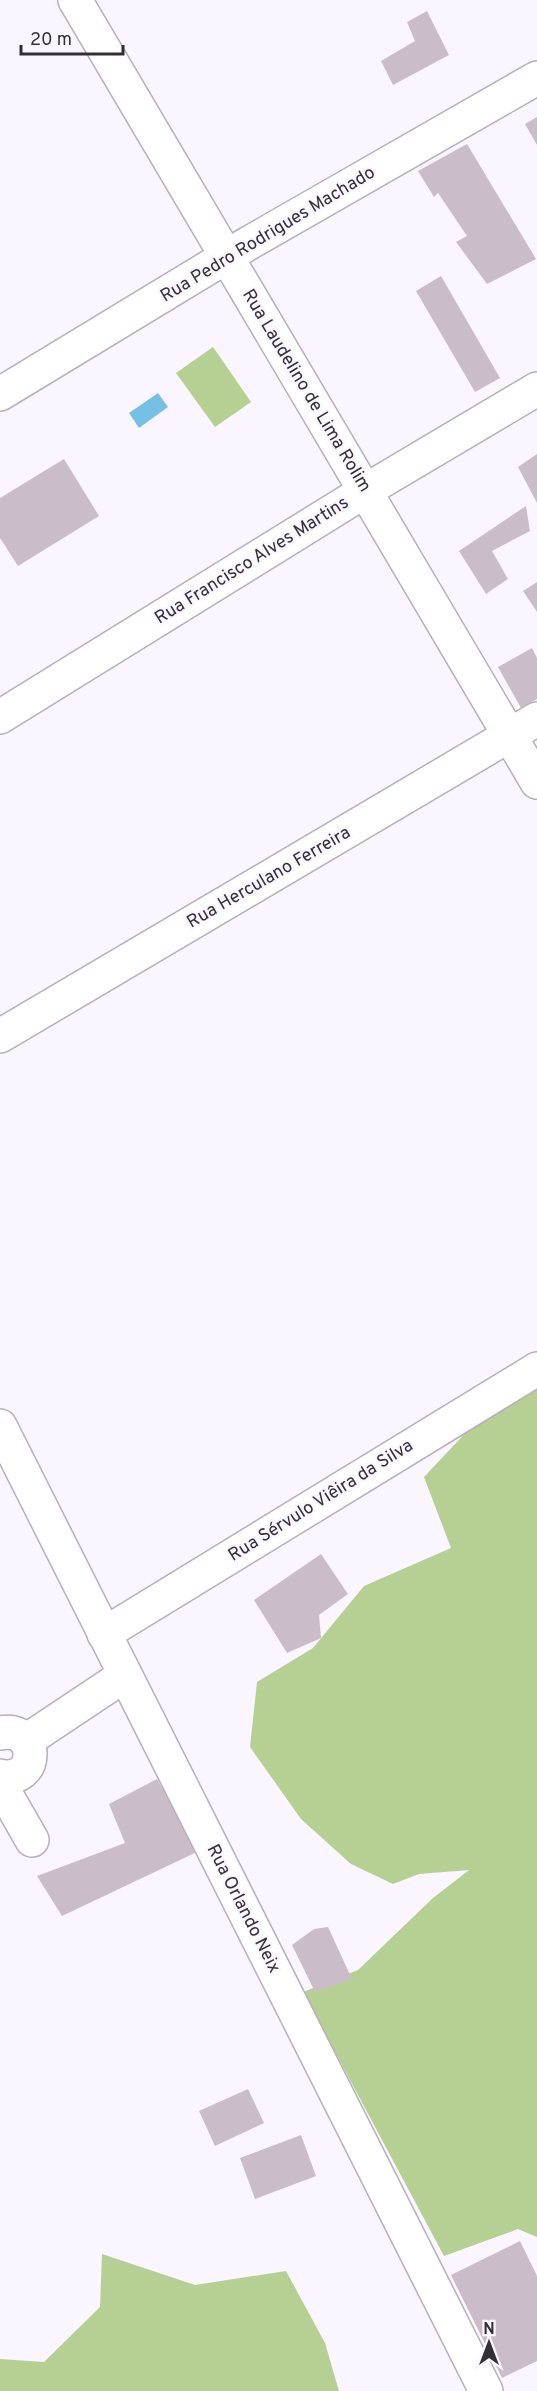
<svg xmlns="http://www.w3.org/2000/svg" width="537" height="2391" font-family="Overpass,sans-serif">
<rect width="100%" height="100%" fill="#faf5fe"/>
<g fill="#b5d092">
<polygon points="213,347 251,402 215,427 176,373"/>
<polygon points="537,1382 537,2237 518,2229 444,2256 303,1992 358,1970 433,1898 469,1870 419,1874 393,1884 351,1864 301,1819 250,1747 257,1682 313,1648 364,1586 451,1548 424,1477 487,1410"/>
<polygon points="102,2254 195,2285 286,2271 325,2343 339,2391 0,2391 0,2359 44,2362 100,2307"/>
</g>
<polygon fill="#75c1e6" points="158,393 168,407 139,428 129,413"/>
<g fill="#cabdc9">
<polygon points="427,11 449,55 393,85 381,61 415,41 407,22"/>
<polygon points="537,117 537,145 525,124"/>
<polygon points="467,144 536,259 487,284 456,242 467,236 438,193 434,197 418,171"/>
<polygon points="441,276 500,378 475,392 416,291"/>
<polygon points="537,454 537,503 518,467"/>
<polygon points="64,459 99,516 18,566 0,538 0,498"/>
<polygon points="526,506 530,531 492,551 508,579 486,594 459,551"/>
<polygon points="537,582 537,612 523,591"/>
<polygon points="532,648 537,658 537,699 521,708 498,667"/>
<polygon points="321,1554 348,1594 319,1615 321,1638 287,1653 254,1600"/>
<polygon points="157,1779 199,1851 62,1916 37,1876 125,1843 109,1804"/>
<polygon points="328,1927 352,1979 315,1992 292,1945 314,1929"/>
<polygon points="248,2089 264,2123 215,2146 199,2111"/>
<polygon points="301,2135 316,2176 255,2199 240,2158"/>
<polygon points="520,2241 537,2276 537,2361 502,2378 451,2275"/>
</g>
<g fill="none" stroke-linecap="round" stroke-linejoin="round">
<defs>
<g id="minor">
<polyline points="75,0 537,782"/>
<polyline points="0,394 249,243 537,78"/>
<polyline points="0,717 365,491 537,389"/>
<polyline points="0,1036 537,719"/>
<polyline points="0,1426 486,2391"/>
<polyline points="104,1634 537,1369"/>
<path d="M0 1733C41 1725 39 1785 0 1776"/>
<polyline points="26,1741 125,1675"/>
<polyline points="0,1784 32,1840"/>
</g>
</defs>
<use href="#minor" stroke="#b7afbc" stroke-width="36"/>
<use href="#minor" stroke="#fff" stroke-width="33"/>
</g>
<g text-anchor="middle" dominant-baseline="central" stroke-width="4.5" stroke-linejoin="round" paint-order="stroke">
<g font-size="18" fill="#333035" stroke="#faf5fe">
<text transform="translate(268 235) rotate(-31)">Rua Pedro Rodrigues Machado</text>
<text transform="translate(306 391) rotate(59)">Rua Laudelino de Lima Rolim</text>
<text transform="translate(252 561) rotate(-32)">Rua Francisco Alves Martins</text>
<text transform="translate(269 878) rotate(-30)">Rua Herculano Ferreira</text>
<text transform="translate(321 1501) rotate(-32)">Rua Sérvulo Viêira da Silva</text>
<text transform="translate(243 1909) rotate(63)">Rua Orlando Neix</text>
</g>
</g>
<g transform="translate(489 2343)" stroke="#faf5fe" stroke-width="4.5" paint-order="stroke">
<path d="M0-4.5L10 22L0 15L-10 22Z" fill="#333035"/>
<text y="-9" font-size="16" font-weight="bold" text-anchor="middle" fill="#333035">N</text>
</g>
<path d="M21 45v9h102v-9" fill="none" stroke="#333035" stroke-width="3"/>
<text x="30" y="45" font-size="18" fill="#333035" stroke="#faf5fe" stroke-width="4.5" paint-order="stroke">20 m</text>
</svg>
